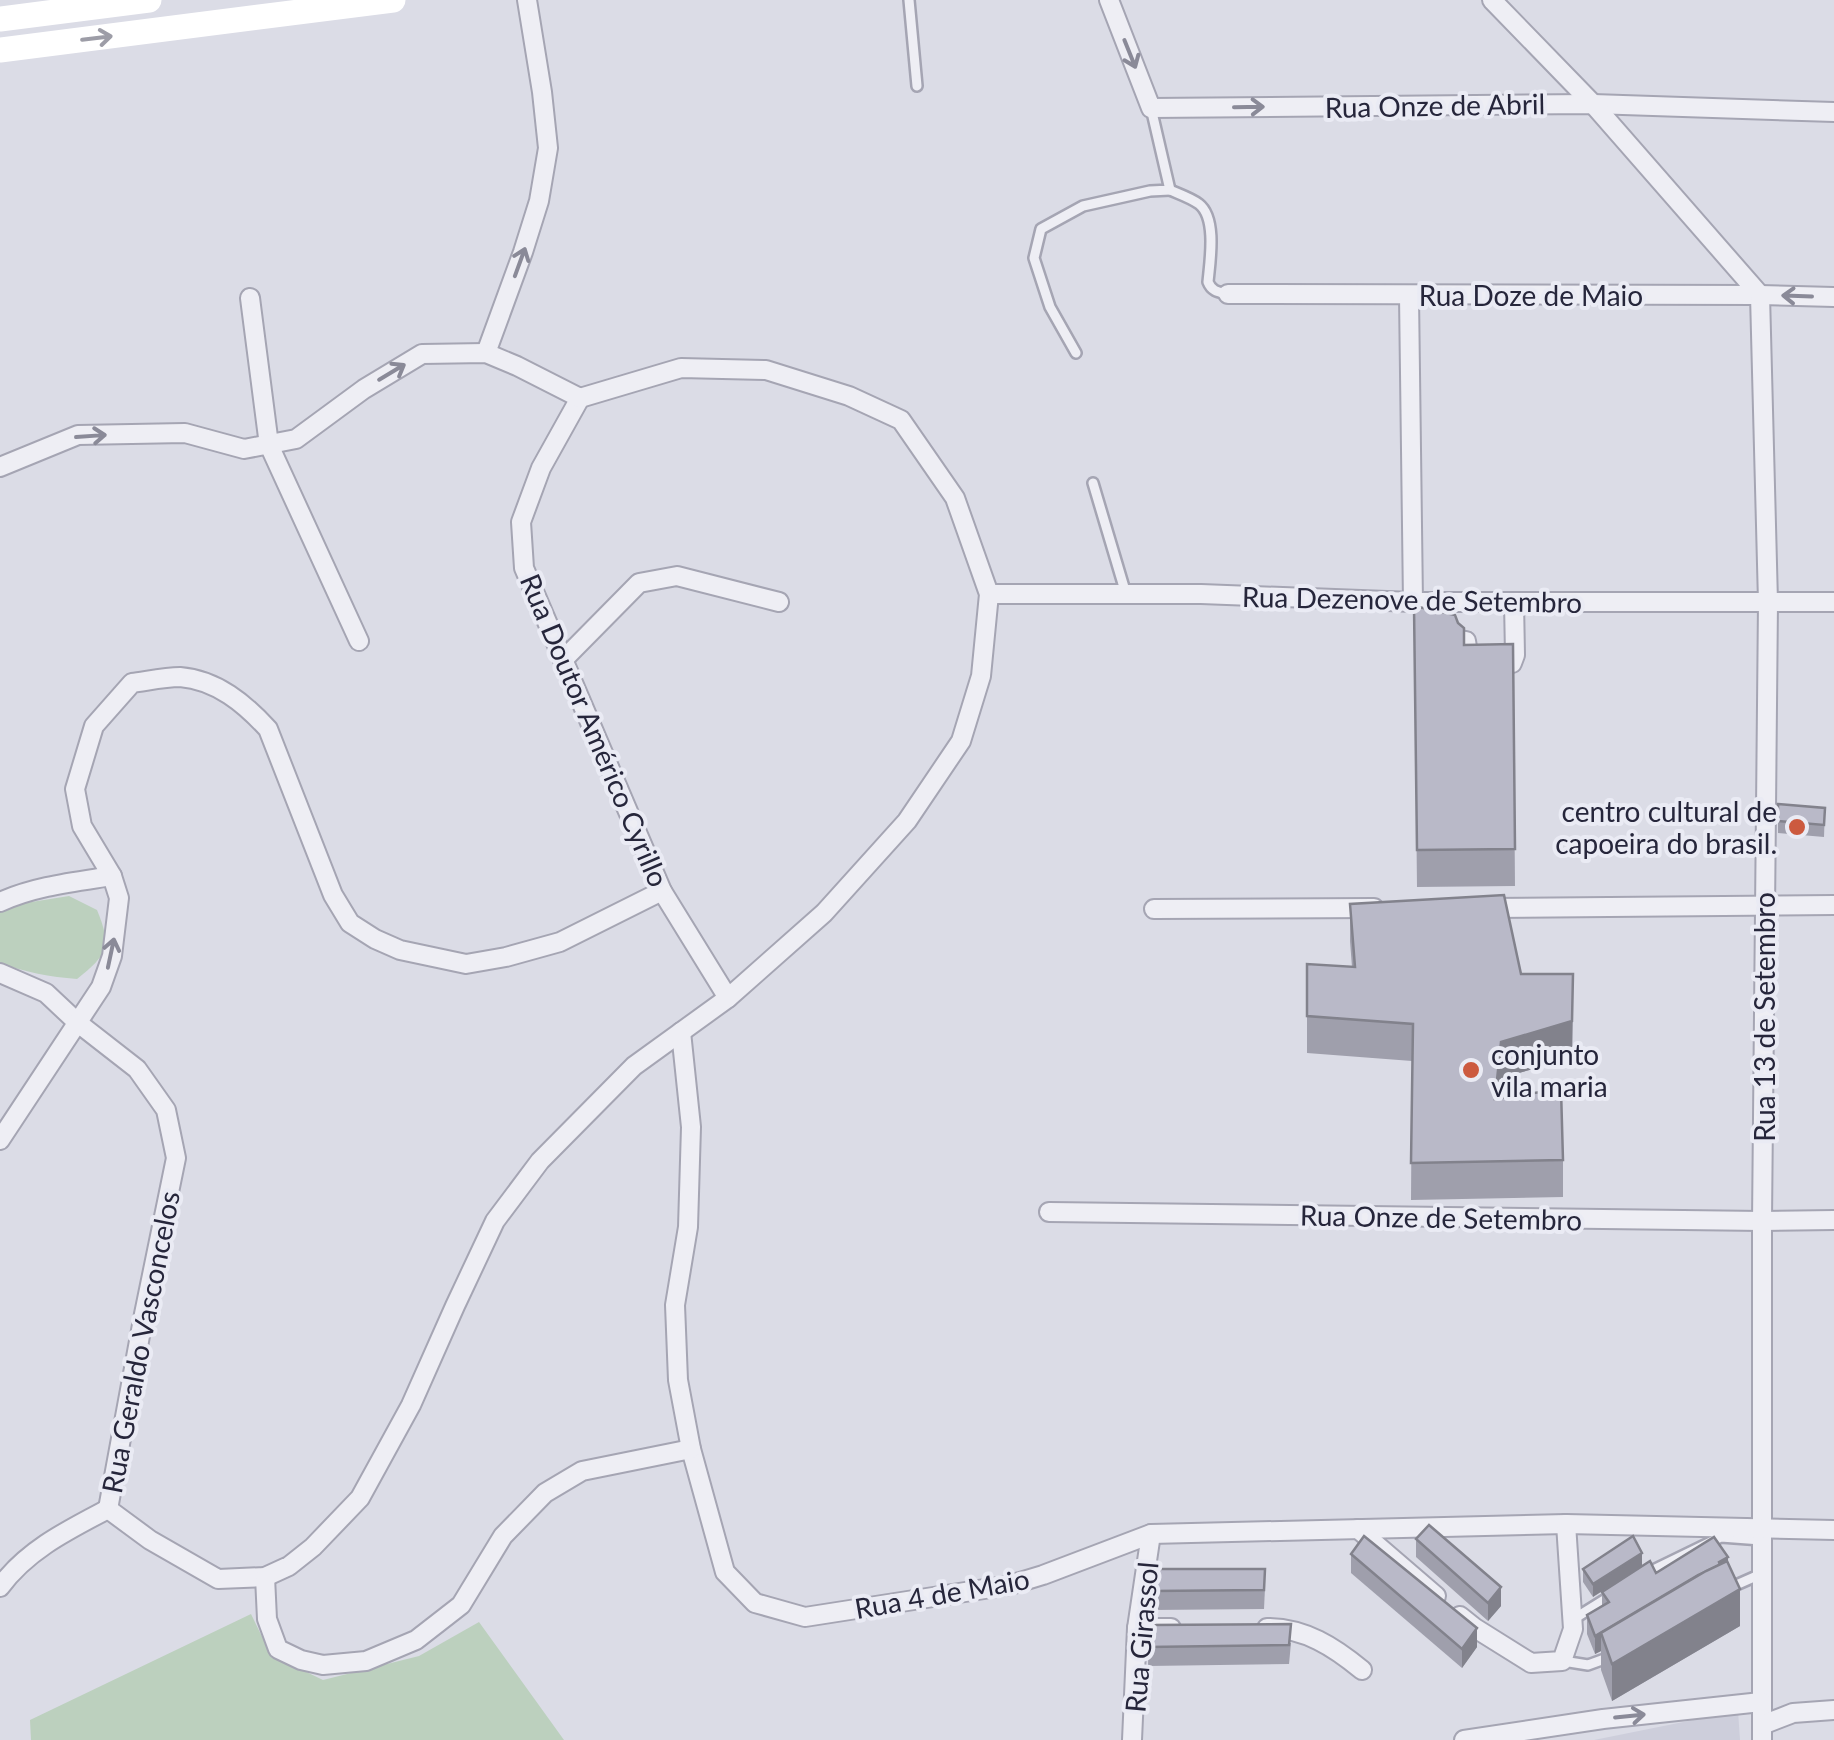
<svg xmlns="http://www.w3.org/2000/svg" width="1834" height="1740" font-family="Lato,sans-serif">
<rect width="100%" height="100%" fill="#dbdce6"/>
<polygon fill="#cdcedb" points="1738,1711 1740,1740 1594,1740"/>
<g fill="#bcd0be">
<path d="M69 896 97 910C112 947 108 954 77 979 50 977 25 972 0 963V907Z"/>
<polygon points="251,1614 271,1655 323,1680 419,1656 479,1622 564,1740 31,1740 30,1720"/>
</g>
<g fill="none" stroke-linecap="round" stroke-linejoin="round">
<defs>
<g id="lane">
<polyline points="909,0 917,86"/>
<path d="M1170 190C1179 194 1191 198 1199 204 1217 218 1210 261 1208 282 1212 292 1219 292 1228 294"/>
<polyline points="1076,353 1050,307 1034,258 1041,229 1083,206 1150,191 1170,190 1151,108"/>
<polyline points="1093,483 1126,594"/>
<polyline points="1647,1573 1721,1537 1761,1540"/>
<polyline points="1727,1589 1761,1574"/>
<polyline points="1572,1620 1609,1597"/>
<polyline points="1563,1661 1588,1665 1610,1657"/>
</g>
<g id="street">
<polyline points="1109,0 1151,108 1593,104 1834,112"/>
<polyline points="1492,0 1593,104 1760,295"/>
<polyline points="1228,294 1760,295 1834,297"/>
<polyline points="1760,295 1768,602 1762,1221 1762,1740"/>
<polyline points="1409,296 1413,602"/>
<polyline points="250,298 269,445 359,641"/>
<polyline points="486,353 523,252 539,201 548,148 542,92 527,0"/>
<polyline points="580,398 541,468 521,522 524,568 662,891 728,998"/>
<polyline points="0,467 78,435 185,433 244,449 296,439 364,389 422,354 486,353 517,366 580,398 681,368 766,370 849,396 901,420 955,498 989,594 981,676 961,741 907,821 824,913 728,998 634,1066 540,1161 495,1221 455,1306 411,1405 360,1498 313,1547 289,1566 265,1577 218,1579 150,1540 108,1509 144,1314 176,1158 166,1110 137,1069 78,1023 46,993 0,973"/>
<polyline points="989,594 1201,594 1413,602 1834,602"/>
<path d="M1443 637 1466 641 1468 653C1483 661 1496 665 1512 663L1515 655 1514 602"/>
<polyline points="563,660 639,583 677,576 779,602"/>
<path d="M0 902C35 886 74 882 112 876"/>
<polyline points="1485,908 1834,905"/>
<polyline points="1154,909 1374,908"/>
<polyline points="681,1032 691,1127 688,1227 675,1305 678,1380 691,1449 725,1572 755,1603 805,1617 1010,1585 1043,1575 1151,1534 1566,1524 1834,1530"/>
<path d="M0 1140 101 987 112 956 119 898 112 876 82 826 75 789 94 726 132 683C147 681 165 677 180 677 217 680 245 704 268 729L333 895 350 923 375 939 400 950 466 964 506 957 560 942 662 891"/>
<polyline points="1049,1212 1762,1221 1834,1220"/>
<polyline points="1358,1529 1436,1596"/>
<polyline points="265,1577 267,1619 278,1649 301,1660 323,1665 366,1661 416,1640 461,1605 503,1536 545,1493 582,1471 691,1449"/>
<path d="M0 1587C27 1550 68 1530 108 1509"/>
<polyline points="1460,1616 1475,1628 1531,1663 1562,1661 1573,1629 1566,1524"/>
<polyline points="1137,1628 1171,1628"/>
<path d="M1267 1628C1305 1628 1334 1647 1362 1670"/>
<polyline points="1762,1725 1793,1713 1834,1710"/>
<polyline points="1132,1740 1137,1628 1151,1534"/>
<polyline points="1464,1740 1603,1719 1761,1702"/>
</g>
</defs>
<use href="#lane" stroke="#a5a5b3" stroke-width="14"/>
<use href="#street" stroke="#a5a5b3" stroke-width="22"/>
<use href="#lane" stroke="#eeeef4" stroke-width="9"/>
<use href="#street" stroke="#eeeef4" stroke-width="18"/>
<g stroke="#fff" stroke-width="25">
<polyline points="0,19 149,0"/>
<polyline points="0,50 393,0"/>
</g>
</g>
<g fill="#9f9fac">
<polygon points="1414,606 1464,645 1513,644 1515,886 1417,887"/>
<polygon points="1778,804 1825,808 1824,837 1778,833"/>
<polygon points="1350,904 1521,974 1573,1011 1572,1058 1501,1078 1499,1098 1563,1160 1563,1197 1411,1200 1412,1061 1307,1053 1307,1016 1352,967 1350,941"/>
<polygon points="1633,1536 1593,1597 1583,1582 1583,1569"/>
<polygon points="1416,1539 1501,1606 1488,1621 1416,1557"/>
<polygon points="1351,1554 1477,1647 1462,1668 1351,1573"/>
<polygon points="1728,1562 1740,1626 1612,1701 1601,1670 1601,1651 1595,1654 1587,1634 1587,1615 1602,1606 1602,1592"/>
<polygon points="1265,1588 1264,1609 1152,1610 1152,1591"/>
<polygon points="1149,1625 1291,1643 1289,1664 1148,1666"/>
</g>
<g fill="#82828c">
<polygon points="1573,974 1572,1058 1501,1078 1495,1136 1495,1099 1501,1042"/>
<polygon points="1642,1553 1642,1566 1593,1597 1593,1584"/>
<polygon points="1728,1557 1728,1575 1601,1633 1601,1651 1595,1654 1595,1636"/>
<polygon points="1501,1587 1501,1606 1488,1621 1488,1603"/>
<polygon points="1740,1589 1740,1626 1612,1701 1612,1664"/>
<polygon points="1477,1628 1477,1647 1462,1668 1462,1649"/>
</g>
<g fill="#b9b9c8" stroke="#82828c" stroke-width="2.5">
<polygon points="1414,606 1455,615 1458,623 1464,628 1464,645 1513,644 1515,849 1417,850"/>
<polygon points="1778,804 1825,808 1824,825 1778,821"/>
<polygon points="1504,895 1521,974 1573,974 1572,1021 1501,1042 1495,1099 1561,1089 1563,1160 1411,1163 1413,1024 1307,1016 1307,964 1355,967 1350,904"/>
<polygon points="1429,1525 1501,1587 1488,1603 1416,1539"/>
<polygon points="1364,1536 1477,1628 1462,1649 1351,1554"/>
<polygon points="1633,1536 1642,1553 1593,1584 1583,1569"/>
<polygon points="1714,1537 1728,1557 1719,1562 1720,1565 1698,1575 1595,1636 1587,1615 1609,1602 1602,1592 1650,1561 1656,1573"/>
<polygon points="1727,1561 1740,1589 1612,1664 1601,1633 1706,1571"/>
<polygon points="1156,1569 1265,1569 1264,1590 1152,1591"/>
<polygon points="1291,1624 1289,1645 1148,1647 1149,1625"/>
</g>
<defs><path id="oneway-shaft" d="M-6 0H5M1.5-3L5.5 0L1.5 3" fill="none" stroke-width="1.6" stroke-linecap="round" stroke-linejoin="round" transform="scale(2.5)"/></defs>
<use stroke="#9d9da7" href="#oneway-shaft" transform="translate(97 38) rotate(-7)"/>
<g stroke="#8a8a98">
<use href="#oneway-shaft" transform="translate(1130 54) rotate(68)"/>
<use href="#oneway-shaft" transform="translate(1249 107) rotate(-1)"/>
<use href="#oneway-shaft" transform="translate(520 262) rotate(-70)"/>
<use href="#oneway-shaft" transform="translate(1797 296) rotate(-178)"/>
<use href="#oneway-shaft" transform="translate(392 372) rotate(-31)"/>
<use href="#oneway-shaft" transform="translate(91 436) rotate(-4)"/>
<use href="#oneway-shaft" transform="translate(111 953) rotate(-78)"/>
<use href="#oneway-shaft" transform="translate(1630 1716) rotate(-6)"/>
</g>
<g fill="#cc5a3f" stroke="#eaebf4" stroke-width="4">
<circle cx="1797" cy="827" r="10"/>
<circle cx="1471" cy="1070" r="10"/>
</g>
<g text-anchor="middle" dominant-baseline="central" stroke-width="8" stroke-linejoin="round" paint-order="stroke">
<g font-size="28" fill="#26263b" stroke="#eaebf4">
<text transform="translate(1435 105) rotate(-1)">Rua Onze de Abril</text>
<text x="1531" y="295">Rua Doze de Maio</text>
<text transform="translate(1412 599) rotate(1)">Rua Dezenove de Setembro</text>
<text transform="translate(595 730) rotate(67)">Rua Doutor Américo Cyrillo</text>
<text transform="translate(1764 1017) rotate(-90)">Rua 13 de Setembro</text>
<text transform="translate(1441 1217) rotate(1)">Rua Onze de Setembro</text>
<text transform="translate(140 1342) rotate(-79)">Rua Geraldo Vasconcelos</text>
<text transform="translate(942 1593) rotate(-10)">Rua 4 de Maio</text>
<text transform="translate(1141 1637) rotate(-85)">Rua Girassol</text>
</g>
<g font-size="28" fill="#26263b" stroke="#eaebf4" text-anchor="end">
<text x="1777" y="811">centro cultural de<tspan x="1777" dy="32">capoeira do brasil.</tspan></text>
<text x="1491" y="1054" text-anchor="start">conjunto<tspan x="1491" dy="32">vila maria</tspan></text>
</g>
</g>
</svg>
